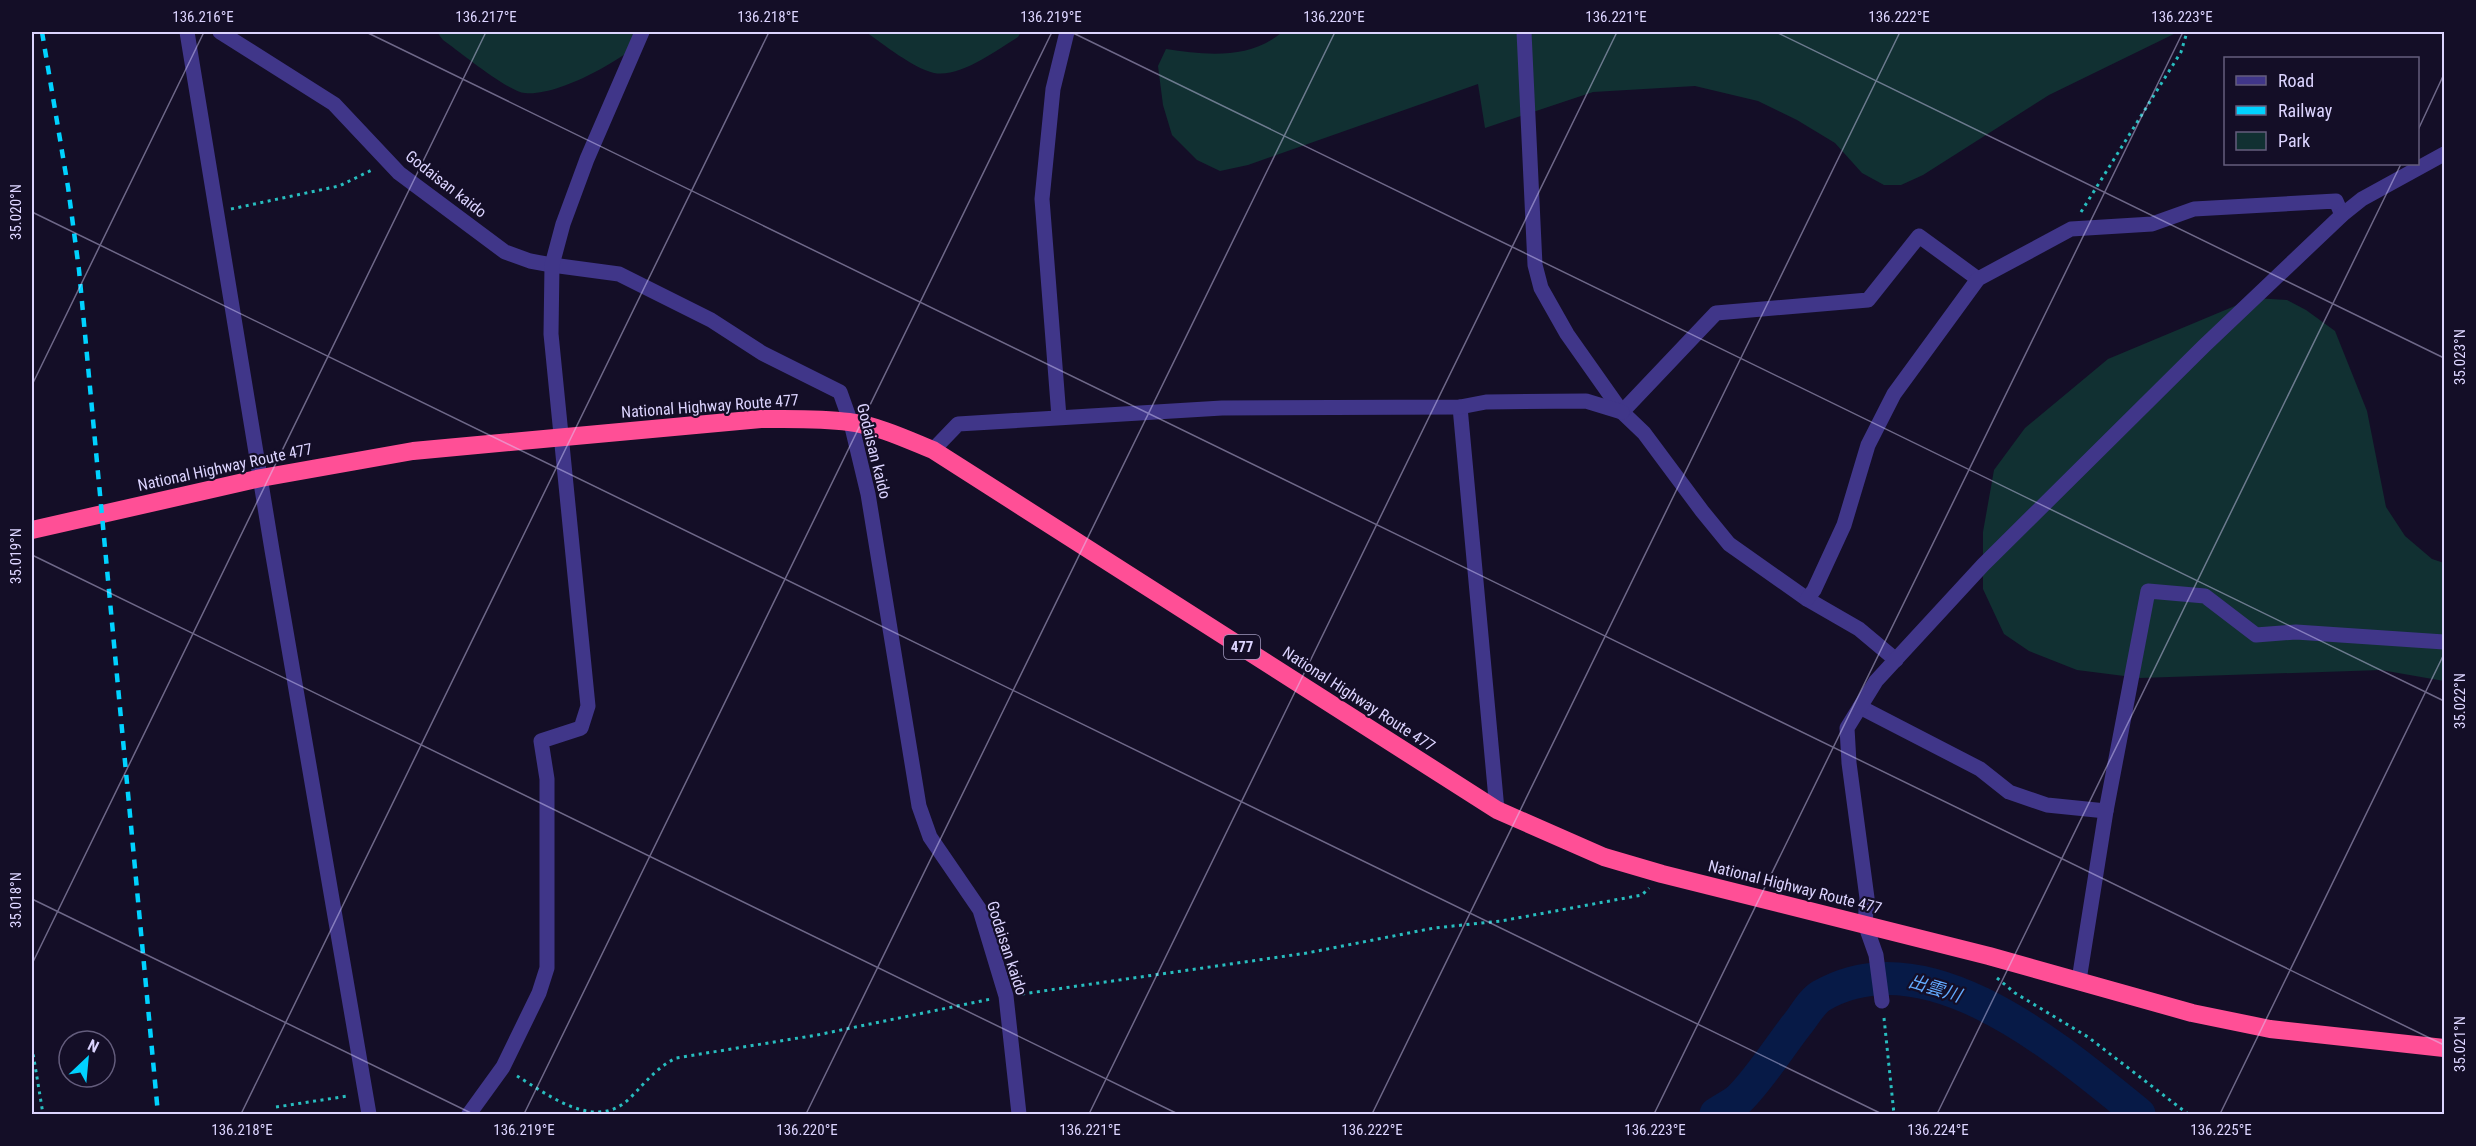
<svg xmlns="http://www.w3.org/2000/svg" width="2476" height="1146" font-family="'Roboto Condensed','Noto Sans JP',sans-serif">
<rect width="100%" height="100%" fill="#140e27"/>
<g fill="#113032">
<path d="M437 32H651C630 57 558 97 525 93 507 91 460 52 443 40Z"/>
<path d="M866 32H1021L1018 37C997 50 960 78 934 73 913 68 883 44 866 32Z"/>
<path d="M1282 32H2178L2049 95 1923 175 1901 185H1884L1862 173 1835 143 1797 120 1758 101 1695 86 1593 92 1485 128 1478 84 1248 165 1220 171 1197 160 1172 135 1163 105 1158 66 1166 49C1205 55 1250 60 1282 32Z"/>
<polygon points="2254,298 2287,300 2306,310 2335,331 2367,411 2386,507 2405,536 2432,559 2444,563 2444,681 2381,670 2140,678 2077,670 2029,651 2004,634 1983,589 1983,532 1994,470 2025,428 2108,359"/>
</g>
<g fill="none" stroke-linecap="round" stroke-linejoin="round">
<path stroke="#071a47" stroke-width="33" d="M1716 1114C1723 1109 1732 1105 1739 1099 1757 1082 1779 1048 1795 1027 1803 1018 1811 1002 1821 996 1928 934 2061 1051 2139 1114"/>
<g stroke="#28bdbf" stroke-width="3" stroke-dasharray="3 4.5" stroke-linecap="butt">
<polyline points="231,209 339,186 374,169"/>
<polyline points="2081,212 2181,52 2187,32"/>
<polyline points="1997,978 2015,993 2088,1037 2188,1114"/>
<polyline points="1022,994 1307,953 1434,928 1501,921 1642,895 1649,888"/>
<polyline points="1884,1018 1894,1114"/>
<polyline points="32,1047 43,1114"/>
<path d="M517 1076C550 1096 596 1132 630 1098 646 1082 656 1068 676 1058L817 1035 991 999"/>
<polyline points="276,1107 348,1096"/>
</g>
<g stroke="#403689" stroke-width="15">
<polyline points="187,32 272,550 369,1114"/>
<polyline points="220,32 334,104 399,173 505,252 530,261 552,265 619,274 711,320 762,353 840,392 851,423 868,494 919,806 930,837 980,910 1006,996 1019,1114"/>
<polyline points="1524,32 1535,265 1541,288 1567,334 1622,412 1644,433 1702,511 1729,544 1807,599 1859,629 1896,660"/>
<polyline points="1460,407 1497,810"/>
<polyline points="1622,412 1716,313 1868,300 1919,236 1978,279"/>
<polyline points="1059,417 1042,199 1053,89 1067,32"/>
<polyline points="933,450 958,424 1222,408 1460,407 1486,402 1586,401 1622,412"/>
<polyline points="1807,599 1814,590 1844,525 1868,445 1894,394 1978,279 2071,229 2152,224 2194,209 2336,201 2342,215"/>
<polyline points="1860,707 1980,769 2009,792 2047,805 2106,811"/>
<polyline points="2079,980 2106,811 2148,591 2205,596 2256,635 2296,632 2444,642"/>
<polyline points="1882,1001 1876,955 1865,924 1867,898 1849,763 1847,728 1876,681 1983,565 2204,346 2342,215 2362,199 2444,154"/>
<polyline points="469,1114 503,1067 539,993 547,968 547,779 541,741 581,728 588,706 551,334 552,265 563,224 587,159 642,32"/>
</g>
<path stroke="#ff4f96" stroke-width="18" d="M32 530 261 478 413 451 761 419C790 419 820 418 849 422 879 426 906 439 933 450L1497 810 1604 857 1662 874 1989 956 2192 1013 2270 1029 2444 1048"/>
<polyline stroke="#00d2ff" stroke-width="4.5" stroke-dasharray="9 8" stroke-linecap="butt" points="42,32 68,187 79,270 158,1114"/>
</g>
<path fill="none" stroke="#dcd4ff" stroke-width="1.5" stroke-opacity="0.45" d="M366 32 2444 1045M1071 32 2444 701M1776 32 2444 358M2418 130 2444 74M32 212 1882 1114M32 385 204 32M32 555 1178 1114M32 899 473 1114M32 964 486 32M241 1114 769 32M524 1114 1052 32M806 1114 1335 32M1089 1114 1617 32M1372 1114 1900 32M1654 1114 2183 32M1937 1114 2401 164M2220 1114 2444 654"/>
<g text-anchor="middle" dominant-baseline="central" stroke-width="4.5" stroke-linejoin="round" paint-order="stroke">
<rect fill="#140e27" stroke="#a099be" stroke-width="1.5" x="1224" y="635" width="36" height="24" rx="4.5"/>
<g font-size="15" font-weight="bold" fill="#dcd4ff">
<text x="1242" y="647">477</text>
</g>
<g font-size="16" fill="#dcd4ff" stroke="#140e27">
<text transform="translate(446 184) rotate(38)">Godaisan kaido</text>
<text transform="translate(710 406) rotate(-4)">National Highway Route 477</text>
<text transform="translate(874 451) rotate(76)">Godaisan kaido</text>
<text transform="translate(225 467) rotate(-12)">National Highway Route 477</text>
<text transform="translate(1359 699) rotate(33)">National Highway Route 477</text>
<text transform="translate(1795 887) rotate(14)">National Highway Route 477</text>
<text transform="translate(1007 948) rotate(72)">Godaisan kaido</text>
</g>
<g font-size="18" font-style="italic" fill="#62aaff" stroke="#140e27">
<text transform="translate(1935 988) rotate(17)">出雲川</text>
</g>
</g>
<rect width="2476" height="1146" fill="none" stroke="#140e27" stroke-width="66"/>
<rect x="2224" y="57" width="195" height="108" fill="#140e27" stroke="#645d7d" stroke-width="1.5"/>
<rect x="2236" y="76" width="30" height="9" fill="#403689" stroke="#645d7d" stroke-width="1.5"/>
<text x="2278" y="87" font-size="18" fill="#dcd4ff">Road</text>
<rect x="2236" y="106" width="30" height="9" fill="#00d2ff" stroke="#645d7d" stroke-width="1.5"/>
<text x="2278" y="117" font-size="18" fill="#dcd4ff">Railway</text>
<rect x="2236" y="132" width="30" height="18" fill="#113032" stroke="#645d7d" stroke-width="1.5"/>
<text x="2278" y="147" font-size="18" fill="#dcd4ff">Park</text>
<g transform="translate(87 1059) rotate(26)"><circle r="28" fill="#140e27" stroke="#645d7d" stroke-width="1.5"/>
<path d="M0-4.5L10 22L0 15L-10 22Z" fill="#00d2ff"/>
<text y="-9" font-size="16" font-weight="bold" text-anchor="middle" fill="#dcd4ff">N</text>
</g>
<rect x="33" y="33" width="2410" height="1080" fill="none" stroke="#dcd4ff" stroke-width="2"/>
<g font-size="15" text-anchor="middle" fill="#dcd4ff">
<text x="203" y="22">136.216°E</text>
<text x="486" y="22">136.217°E</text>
<text x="768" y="22">136.218°E</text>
<text x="1051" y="22">136.219°E</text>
<text x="1334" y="22">136.220°E</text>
<text x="1616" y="22">136.221°E</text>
<text x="1899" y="22">136.222°E</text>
<text x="2182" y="22">136.223°E</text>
<text transform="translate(16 212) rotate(-90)" y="5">35.020°N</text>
<text transform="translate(2460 357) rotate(-90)" y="5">35.023°N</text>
<text transform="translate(16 556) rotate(-90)" y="5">35.019°N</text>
<text transform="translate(2460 701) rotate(-90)" y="5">35.022°N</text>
<text transform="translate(16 900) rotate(-90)" y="5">35.018°N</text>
<text transform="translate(2460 1044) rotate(-90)" y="5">35.021°N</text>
<text x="242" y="1135">136.218°E</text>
<text x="524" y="1135">136.219°E</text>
<text x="807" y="1135">136.220°E</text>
<text x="1090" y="1135">136.221°E</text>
<text x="1372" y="1135">136.222°E</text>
<text x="1655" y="1135">136.223°E</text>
<text x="1938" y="1135">136.224°E</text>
<text x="2221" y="1135">136.225°E</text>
</g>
</svg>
